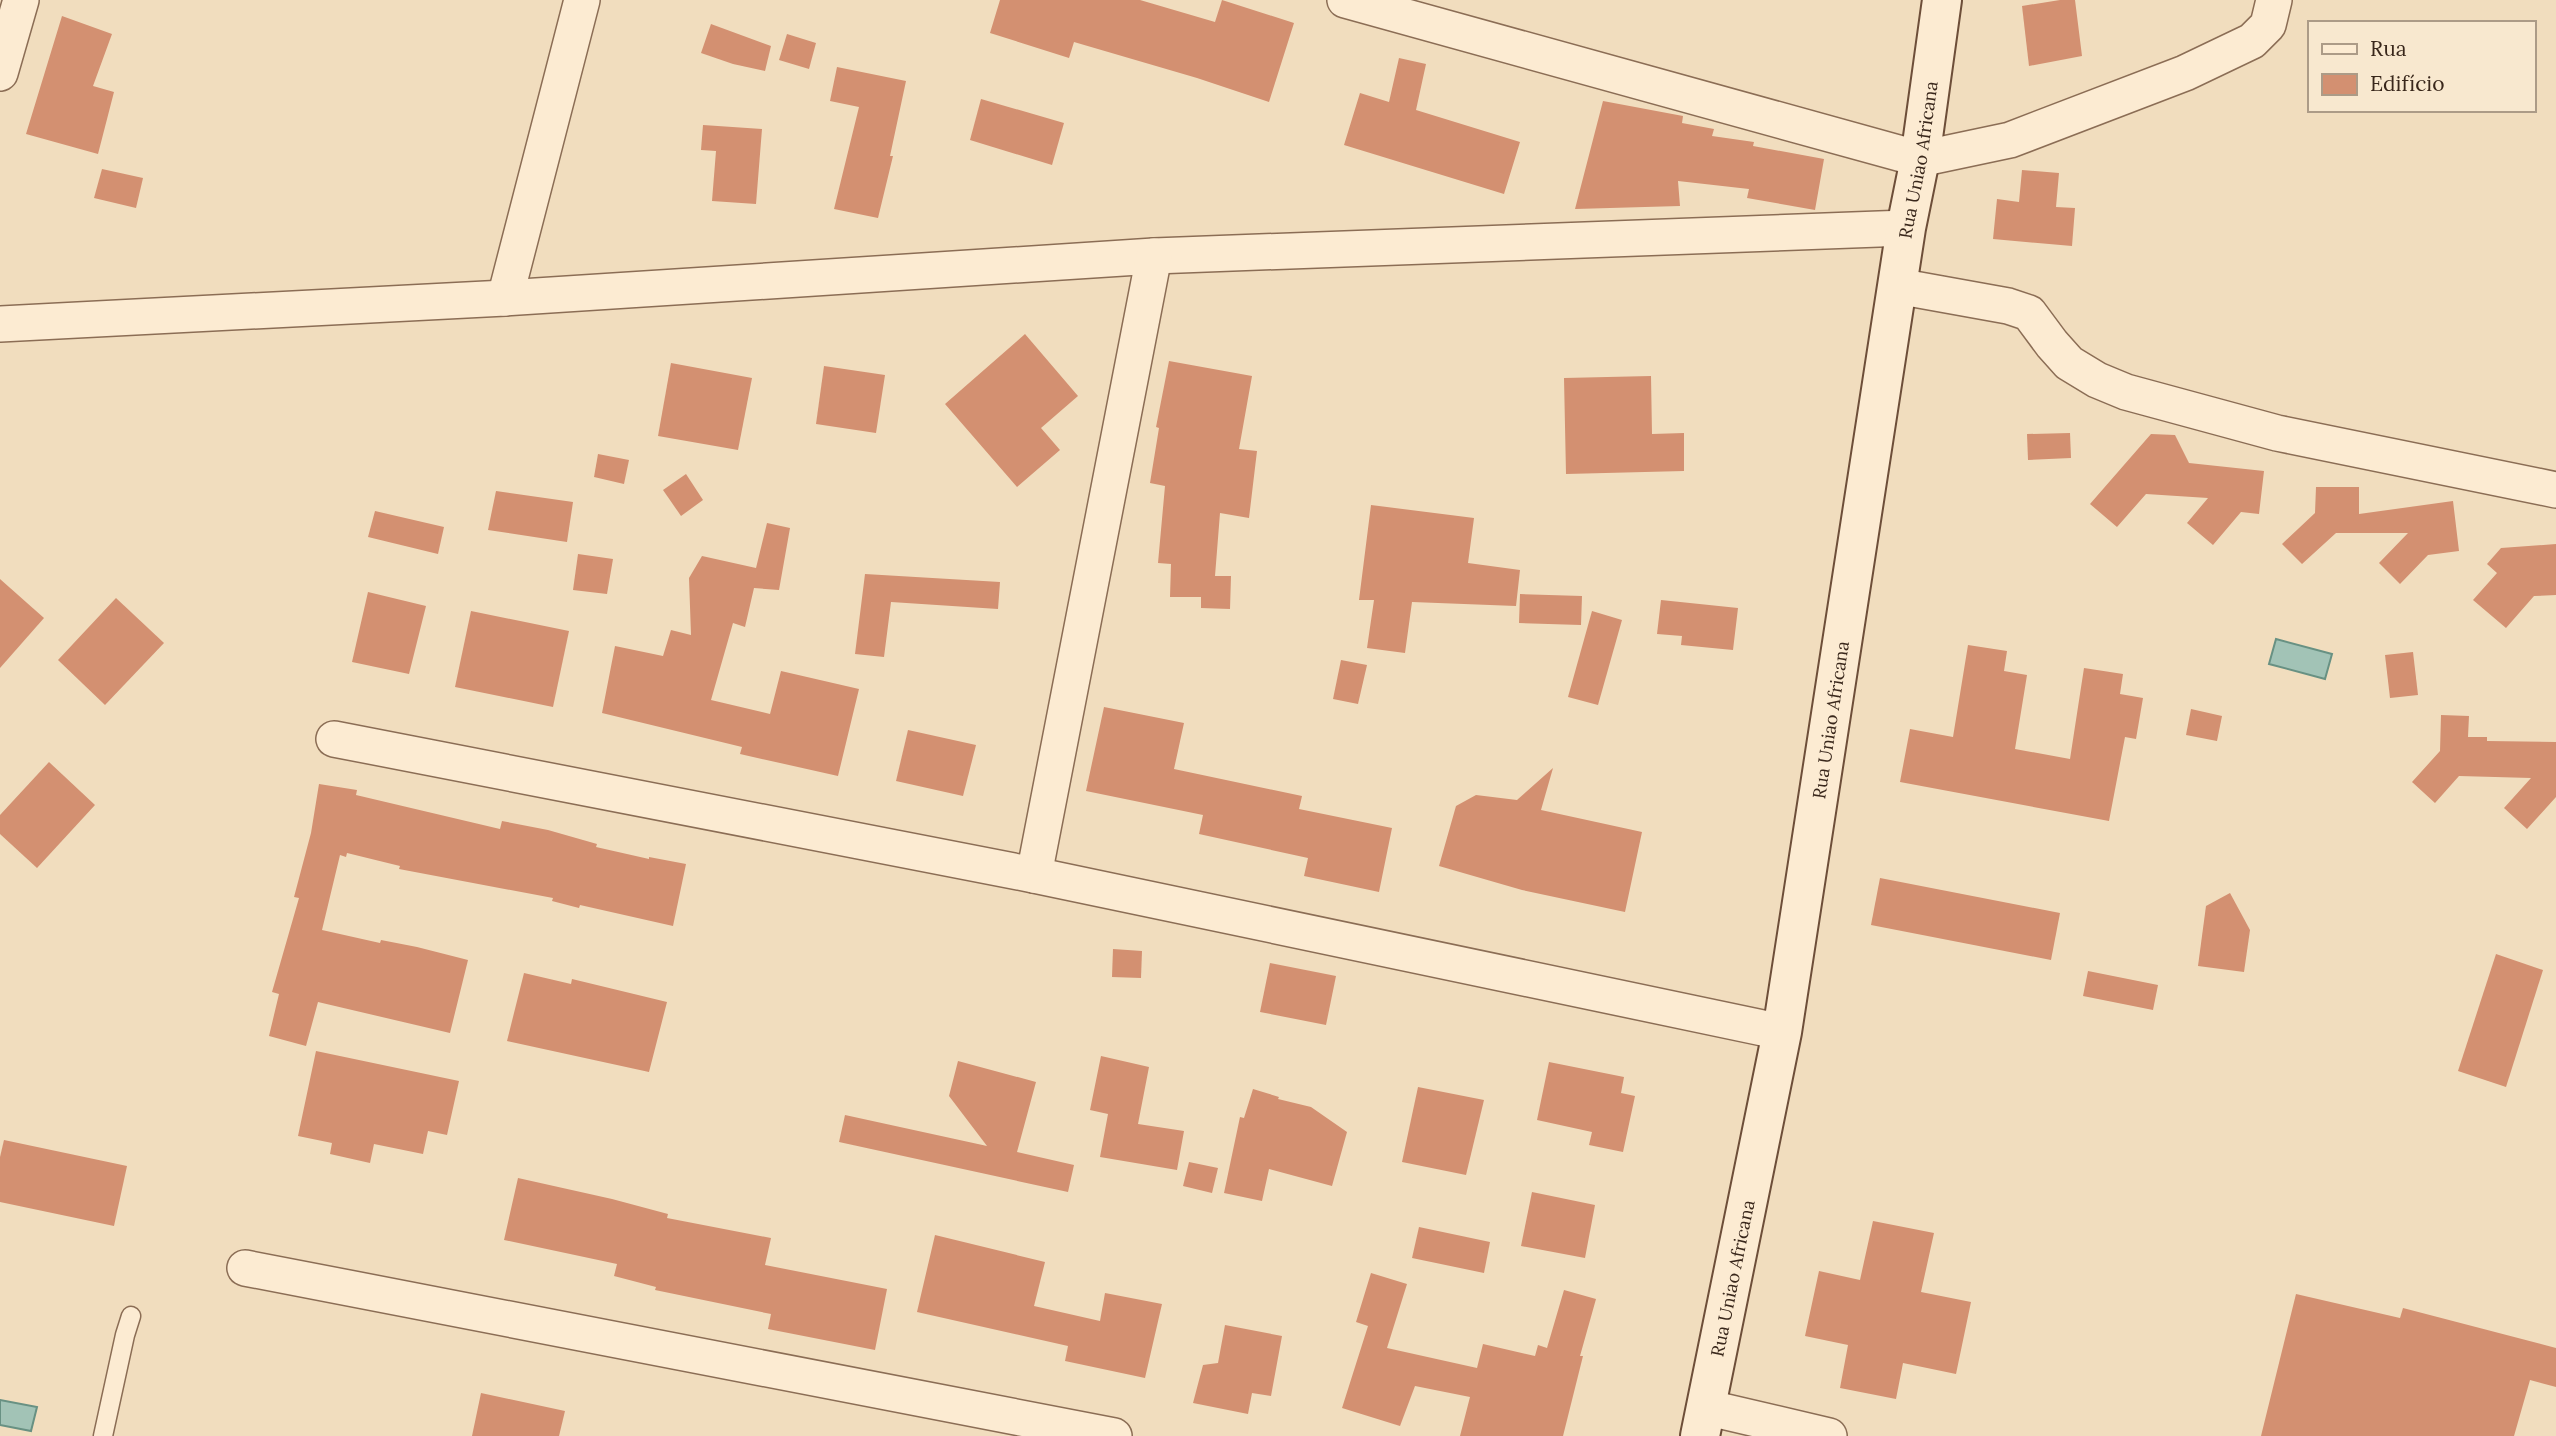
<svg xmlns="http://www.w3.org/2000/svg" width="2556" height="1436" font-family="Lora,serif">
<rect width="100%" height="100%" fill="#f1ddbe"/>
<g fill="#a2c3b6" stroke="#689183" stroke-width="2">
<polygon points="2276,639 2332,654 2325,679 2269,664"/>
<polygon points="0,1400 37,1407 31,1431 0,1425"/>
</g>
<g fill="#d39071">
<polygon points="1000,0 1140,0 1215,22 1222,0 1294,23 1269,102 1197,78 1074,42 1069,58 990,33"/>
<polygon points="2060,0 2075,0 2082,56 2029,66 2022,6"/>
<polygon points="62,16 112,34 93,86 114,92 98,154 26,134"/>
<polygon points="711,24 771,46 765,71 733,64 701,53"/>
<polygon points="787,34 816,43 809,69 779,60"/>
<polygon points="1399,58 1426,64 1416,110 1520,142 1504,194 1344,145 1360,93 1389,102"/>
<polygon points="837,67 906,81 890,156 893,156 878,218 834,209 859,107 830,101"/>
<polygon points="981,99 1064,123 1052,165 970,140"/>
<polygon points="1603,101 1683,116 1682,123 1714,129 1712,136 1754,142 1753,146 1824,159 1815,210 1747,198 1749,189 1678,181 1680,206 1575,209"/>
<polygon points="703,125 762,129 756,204 712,201 716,151 701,150"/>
<polygon points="102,169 143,178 136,208 94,198"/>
<polygon points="2022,170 2059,173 2056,207 2075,208 2072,246 1993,239 1997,199 2019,202"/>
<polygon points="1025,334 1078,396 1041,428 1060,450 1017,487 945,404"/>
<polygon points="1169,361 1252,376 1239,449 1257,451 1249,518 1220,513 1215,576 1231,576 1230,609 1201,608 1201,597 1170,597 1171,564 1158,563 1165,486 1150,483 1159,428 1156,427"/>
<polygon points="671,363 752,378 738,450 658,436"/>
<polygon points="824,366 885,375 876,433 816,424"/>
<polygon points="1651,376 1652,434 1684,433 1684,471 1566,474 1564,378"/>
<polygon points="2070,433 2071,458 2028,460 2027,434"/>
<polygon points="2151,434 2175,435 2189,463 2264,471 2259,514 2241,512 2213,545 2187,523 2208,498 2146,494 2117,527 2090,504"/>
<polygon points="598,454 629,460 624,484 594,477"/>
<polygon points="686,474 703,500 681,516 663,490"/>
<polygon points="2316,487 2359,487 2359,514 2453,501 2459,551 2428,555 2400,584 2379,563 2408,533 2336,533 2302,564 2282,544 2315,513"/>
<polygon points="496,491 573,502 567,542 488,530"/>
<polygon points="1371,505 1474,518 1468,563 1520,570 1516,606 1412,602 1405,653 1367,648 1374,600 1359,600"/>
<polygon points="375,511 444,527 438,554 368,537"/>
<polygon points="767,523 790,528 779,590 754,588 745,627 733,623 711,700 770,714 781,671 859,689 838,776 740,754 742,747 602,713 615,646 663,656 671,630 691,635 689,578 702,556 756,568"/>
<polygon points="2556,544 2556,595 2534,596 2506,628 2473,600 2497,573 2487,564 2501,548"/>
<polygon points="578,554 613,559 607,594 573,590"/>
<polygon points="865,574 1000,582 998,609 891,602 884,657 855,654"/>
<polygon points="0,579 44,618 0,668"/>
<polygon points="368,592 426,606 409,674 352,662"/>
<polygon points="1520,594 1582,596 1581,625 1519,623"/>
<polygon points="116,598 164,643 105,705 58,660"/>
<polygon points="1661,600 1738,608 1733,650 1681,645 1682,636 1657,634"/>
<polygon points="471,611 569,631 553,707 455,687"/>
<polygon points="1592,611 1622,620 1598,705 1568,697"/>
<polygon points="1968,645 2007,651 2004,671 2027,675 2015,749 2070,759 2084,668 2123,674 2120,694 2143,698 2136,739 2125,737 2109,821 1900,782 1910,729 1953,737"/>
<polygon points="2413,652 2418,695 2390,698 2385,655"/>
<polygon points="1341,660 1367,665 1358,704 1333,699"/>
<polygon points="1104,707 1184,723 1174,769 1302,796 1299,809 1392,828 1379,892 1304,876 1308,858 1199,834 1203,815 1086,791"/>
<polygon points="2191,709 2222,716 2217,741 2186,735"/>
<polygon points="2441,715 2469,716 2468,737 2487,737 2487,741 2556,742 2556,797 2527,829 2504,808 2531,778 2459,776 2435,803 2412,782 2440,751"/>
<polygon points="908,730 976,745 963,796 896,781"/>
<polygon points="49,762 95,805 37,868 0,834 0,815"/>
<polygon points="1553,768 1541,810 1642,832 1625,912 1522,890 1439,866 1456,806 1476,795 1517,800"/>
<polygon points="319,784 357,790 356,795 500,829 502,821 548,830 597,844 596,847 649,859 649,857 686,864 673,926 580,905 579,908 552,901 553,898 399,869 400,866 347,853 346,857 340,855 322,930 380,943 381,940 417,947 468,960 450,1033 318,1002 306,1046 269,1036 279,994 272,992 299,898 294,897 311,833"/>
<polygon points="1880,878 2060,913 2051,960 1871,925"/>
<polygon points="2230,893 2250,930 2244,972 2198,966 2206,906"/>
<polygon points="1113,949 1142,951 1141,978 1112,977"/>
<polygon points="2496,954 2543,970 2506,1087 2458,1071"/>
<polygon points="1270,963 1336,976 1326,1025 1260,1012"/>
<polygon points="2088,971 2158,985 2153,1010 2083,996"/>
<polygon points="524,973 571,984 572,979 667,1002 649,1072 507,1041"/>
<polygon points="316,1051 459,1081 447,1135 428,1131 423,1154 374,1144 370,1163 330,1154 332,1143 298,1136"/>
<polygon points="1101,1056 1149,1067 1138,1124 1184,1131 1177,1170 1100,1157 1108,1114 1090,1110"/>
<polygon points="958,1061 1036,1082 1017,1152 1074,1165 1068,1192 839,1142 845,1115 987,1146 949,1096"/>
<polygon points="1549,1062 1624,1077 1621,1093 1635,1096 1623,1152 1589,1145 1592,1132 1537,1120"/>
<polygon points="1418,1087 1484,1100 1466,1175 1402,1162"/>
<polygon points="1253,1089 1279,1097 1278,1099 1311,1107 1347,1132 1332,1186 1269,1169 1262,1201 1224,1193 1240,1117 1244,1118"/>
<polygon points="4,1140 127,1166 114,1226 0,1202 0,1157"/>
<polygon points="1189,1162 1218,1168 1212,1193 1183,1186"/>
<polygon points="518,1178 612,1199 668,1214 667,1218 771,1238 765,1265 887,1289 875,1350 768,1329 771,1314 655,1290 656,1287 614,1276 617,1264 504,1240"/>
<polygon points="1532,1192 1595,1205 1585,1258 1521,1246"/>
<polygon points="1873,1221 1934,1233 1921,1292 1971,1302 1956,1374 1903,1363 1896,1399 1840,1388 1848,1345 1805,1336 1819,1271 1860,1280"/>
<polygon points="1419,1227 1490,1242 1484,1273 1412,1258"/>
<polygon points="935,1235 1045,1262 1034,1306 1100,1321 1105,1293 1162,1304 1145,1378 1065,1361 1068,1346 917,1312"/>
<polygon points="1371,1273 1407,1284 1387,1348 1477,1368 1483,1344 1535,1356 1538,1345 1547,1348 1564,1290 1596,1299 1580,1356 1583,1356 1563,1436 1460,1436 1470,1397 1415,1386 1400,1426 1342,1408 1368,1326 1356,1322"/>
<polygon points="2296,1294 2400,1318 2403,1308 2556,1348 2556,1387 2530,1380 2514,1436 2261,1436"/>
<polygon points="1225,1325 1282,1336 1271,1396 1252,1393 1248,1414 1193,1403 1203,1365 1218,1363"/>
<polygon points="481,1393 565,1411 559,1436 472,1436"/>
</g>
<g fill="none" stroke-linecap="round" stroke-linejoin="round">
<defs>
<polyline id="lane" points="103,1436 125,1335 131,1316"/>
<g id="street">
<polyline points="1345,0 1920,159 2010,140 2185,73 2252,41 2268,25 2274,0"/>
<polyline points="0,73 21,0"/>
<polyline points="1897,286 2008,306 2029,313 2052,344 2069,363 2097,380 2126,392 2277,433 2556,490"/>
<polyline points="505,298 582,0"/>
<polyline points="0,324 505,298 1154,256 1906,228"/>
<polyline points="334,739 1034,875 1782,1032"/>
<polyline points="1034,875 1154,256"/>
<polyline points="245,1268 1114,1436"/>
<polyline points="1705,1407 1829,1436"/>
</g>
<g id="secondary">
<path id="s1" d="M1700 1436 1782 1032 1906 228 1920 159 1942 0"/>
</g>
</defs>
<use href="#lane" stroke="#8b6d55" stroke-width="21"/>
<use href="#street" stroke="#8b6d55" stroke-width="38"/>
<use href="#secondary" stroke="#6d4e39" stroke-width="42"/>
<use href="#lane" stroke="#fcebd2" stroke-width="18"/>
<use href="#street" stroke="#fcebd2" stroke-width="35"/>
<use href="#secondary" stroke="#fcebd2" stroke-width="38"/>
</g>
<g text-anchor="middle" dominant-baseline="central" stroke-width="7" stroke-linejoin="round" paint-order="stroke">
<g font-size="18" fill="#39271b" stroke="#f8e8cf">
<text stroke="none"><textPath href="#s1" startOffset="1295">Rua Uniao Africana</textPath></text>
<text stroke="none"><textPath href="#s1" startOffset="728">Rua Uniao Africana</textPath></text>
<text stroke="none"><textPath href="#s1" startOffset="161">Rua Uniao Africana</textPath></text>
</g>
</g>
<rect x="2308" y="21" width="228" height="91" fill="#f8e8cf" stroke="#ac9b87" stroke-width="2"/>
<rect x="2322" y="44" width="35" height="10" fill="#fcebd2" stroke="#ac9b87" stroke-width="2"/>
<text x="2370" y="56" font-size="21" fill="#39271b">Rua</text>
<rect x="2322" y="74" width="35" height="21" fill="#d39071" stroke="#ac9b87" stroke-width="2"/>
<text x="2370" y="91" font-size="21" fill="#39271b">Edifício</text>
</svg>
